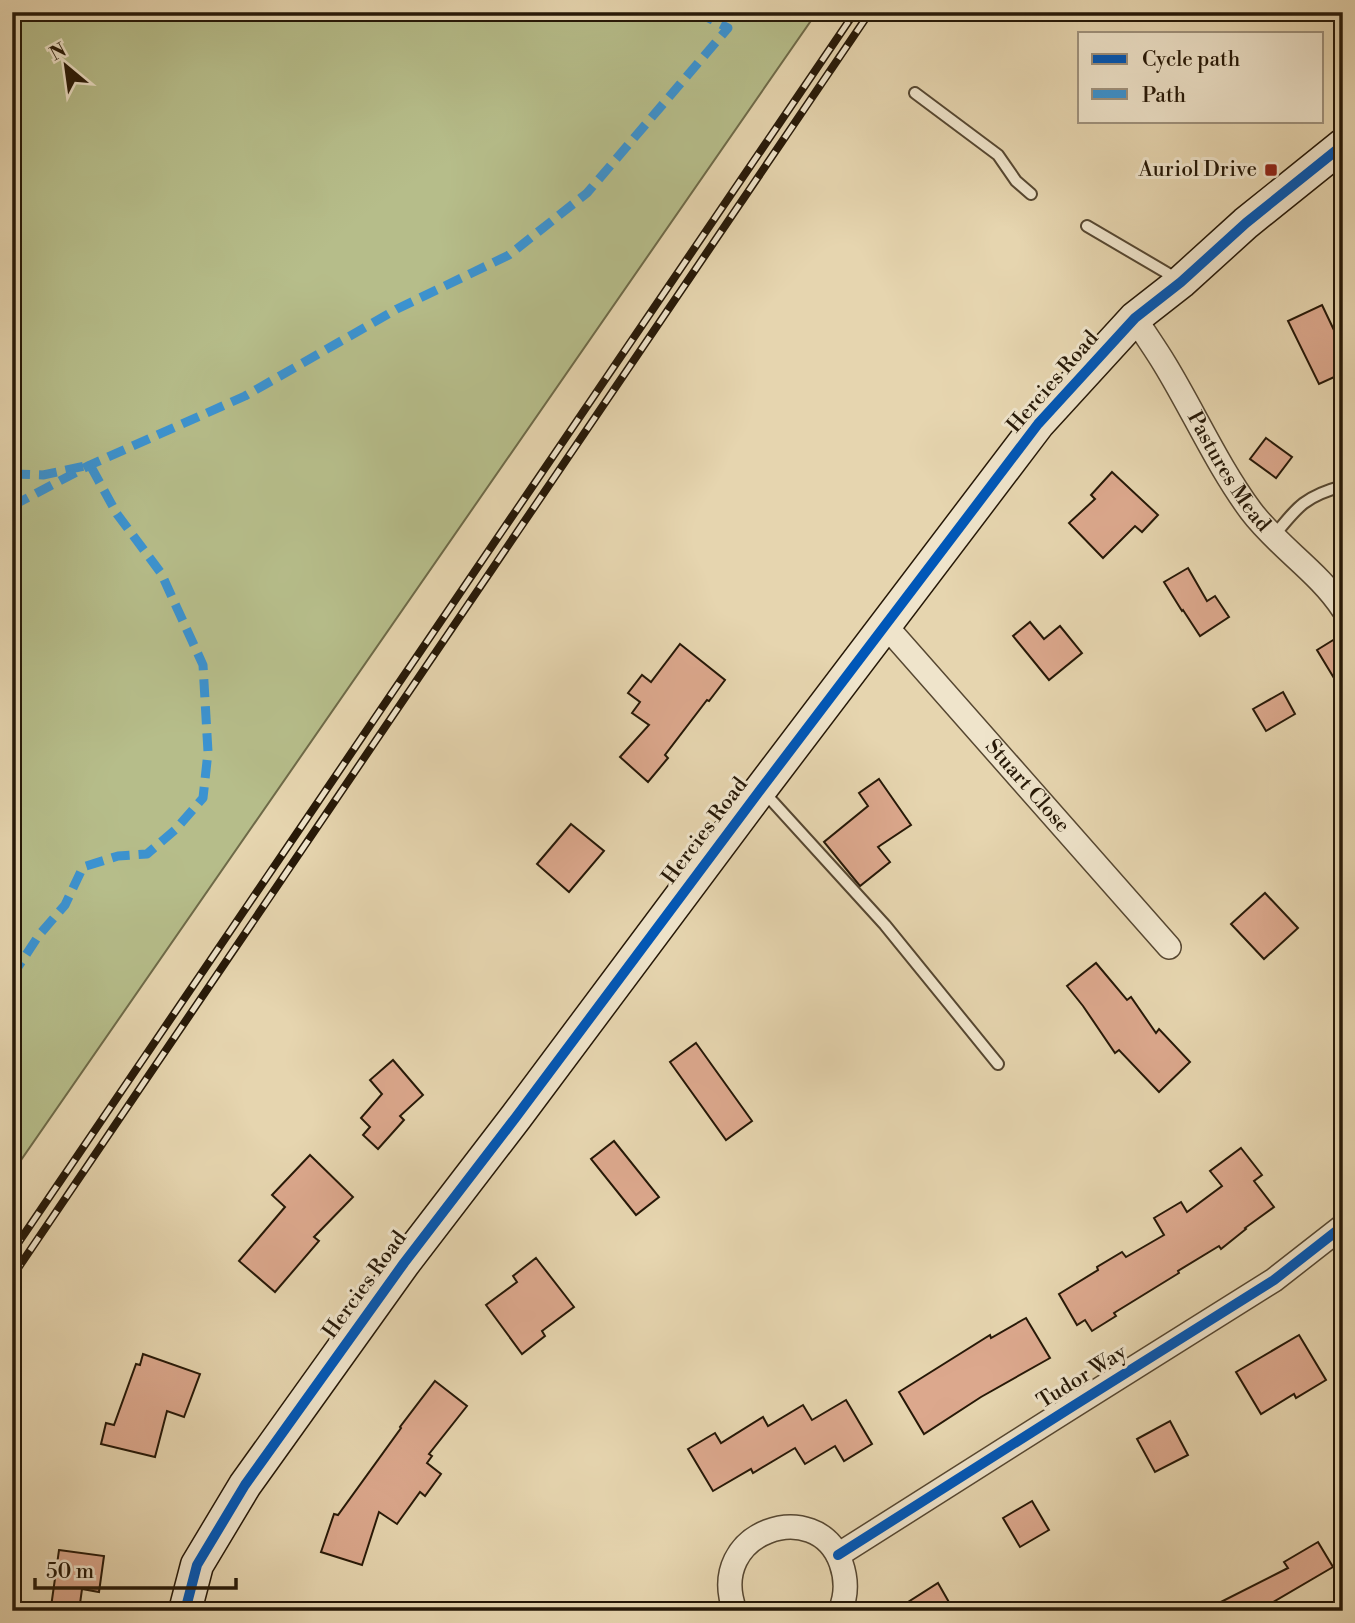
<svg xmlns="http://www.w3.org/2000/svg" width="1355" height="1623" font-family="'Libre Bodoni',serif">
<rect width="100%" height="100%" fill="#e6d5af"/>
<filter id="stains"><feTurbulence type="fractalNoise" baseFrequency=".00286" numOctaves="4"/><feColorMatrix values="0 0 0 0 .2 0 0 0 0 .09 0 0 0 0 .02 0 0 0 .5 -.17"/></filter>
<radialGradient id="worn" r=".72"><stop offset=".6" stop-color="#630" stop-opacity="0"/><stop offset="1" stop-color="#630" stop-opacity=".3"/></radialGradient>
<polygon fill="#b6bd8a" stroke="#6e6a48" stroke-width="2" points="12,12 817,12 12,1173"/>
<g fill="#dca88d" stroke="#261807" stroke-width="2">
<polygon points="1322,305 1343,349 1343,373 1319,384 1288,321"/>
<polygon points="1266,438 1292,457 1276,478 1250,459"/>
<polygon points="1112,472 1158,515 1142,532 1135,526 1103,558 1069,523 1095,499 1091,495"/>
<polygon points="1188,568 1207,601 1215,596 1229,617 1200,636 1183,610 1182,611 1164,582"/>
<polygon points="1030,622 1044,639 1060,626 1082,653 1049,680 1013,636"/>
<polygon points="1343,634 1343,693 1317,650"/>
<polygon points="680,644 725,680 709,701 707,700 665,755 668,758 648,782 620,757 649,725 632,713 640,702 628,693 642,675 651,682"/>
<polygon points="1283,692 1295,714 1266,731 1253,709"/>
<polygon points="879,779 911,825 878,847 890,862 860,886 824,842 868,806 859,793"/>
<polygon points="571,824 604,851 569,892 537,864"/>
<polygon points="1265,893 1298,928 1264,959 1231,924"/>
<polygon points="1096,963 1127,1000 1131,997 1156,1033 1159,1029 1190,1062 1159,1092 1119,1050 1115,1053 1083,1006 1067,986"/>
<polygon points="696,1043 752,1121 726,1140 670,1062"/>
<polygon points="393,1060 423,1095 400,1116 404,1120 378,1149 363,1135 370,1127 361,1118 382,1094 370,1080"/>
<polygon points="614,1141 659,1197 636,1215 591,1159"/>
<polygon points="1241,1148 1262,1175 1254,1181 1274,1207 1245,1228 1246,1229 1221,1249 1219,1246 1178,1271 1179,1273 1114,1313 1116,1316 1092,1331 1085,1320 1077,1325 1059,1294 1098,1270 1097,1267 1122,1252 1126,1257 1164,1235 1154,1218 1181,1202 1187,1212 1222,1186 1210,1171"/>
<polygon points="310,1155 353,1197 314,1237 319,1241 275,1292 239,1261 285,1207 272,1195"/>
<polygon points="536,1258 574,1307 542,1331 545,1336 522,1354 486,1305 517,1282 513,1276"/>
<polygon points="1026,1318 1050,1358 981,1397 924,1434 899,1392 990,1335 991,1338"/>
<polygon points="1299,1335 1326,1380 1296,1398 1294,1394 1261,1414 1236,1372"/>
<polygon points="143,1354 200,1374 184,1417 167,1411 155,1457 101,1444 106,1423 114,1425 136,1364 140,1365"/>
<polygon points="435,1381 467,1406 429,1454 432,1456 427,1463 441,1474 425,1496 420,1492 397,1524 379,1512 362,1565 321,1552 334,1514 338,1515 401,1428 400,1427"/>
<polygon points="846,1400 872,1444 844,1461 835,1446 805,1464 795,1448 753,1473 751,1469 713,1491 688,1449 715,1433 721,1443 763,1417 768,1426 803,1405 812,1420"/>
<polygon points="1170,1421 1188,1455 1155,1472 1137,1439"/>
<polygon points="1032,1501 1049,1530 1020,1547 1003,1518"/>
<polygon points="1318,1542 1333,1567 1270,1604 1274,1611 1203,1611 1288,1568 1284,1562"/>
<polygon points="59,1550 104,1556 99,1592 82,1589 79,1611 51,1607"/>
<polygon points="938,1583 954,1611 894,1611"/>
</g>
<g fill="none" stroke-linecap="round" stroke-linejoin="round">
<defs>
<g id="lane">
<polyline points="915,93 998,155 1016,181 1031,194"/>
<polyline points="1087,226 1179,280"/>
<path d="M1273 537C1297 507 1305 496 1343 486"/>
<polyline points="763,791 885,925 998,1064"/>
</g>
<g id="street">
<path id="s1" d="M1135 318C1144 333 1155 348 1164 363 1194 412 1217 465 1251 511 1278 547 1318 571 1343 609"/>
<path id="s2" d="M885 625 1169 947"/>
<polyline points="838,1555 1070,1408 1274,1280 1343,1226"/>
<path d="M735 1611C705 1531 817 1495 841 1563 847 1580 847 1595 840 1611"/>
</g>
<polyline id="secondary" points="185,1611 197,1565 245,1485 404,1263 516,1117 761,789 1038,424 1135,318 1181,282 1246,223 1343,145"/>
</defs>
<use href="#lane" stroke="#564731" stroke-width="14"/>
<use href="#street" stroke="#564731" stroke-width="26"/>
<use href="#secondary" stroke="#261807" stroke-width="35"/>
<use href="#lane" stroke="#efe4cb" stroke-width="10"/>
<use href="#street" stroke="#efe4cb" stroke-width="23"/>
<use href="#secondary" stroke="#efe4cb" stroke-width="32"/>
<defs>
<g id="rail">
<polyline points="12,1252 855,12"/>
<polyline points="12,1277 870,12"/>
</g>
</defs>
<use href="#rail" stroke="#261807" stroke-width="8"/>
<use href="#rail" stroke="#efe4cb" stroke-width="5" stroke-dasharray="16" stroke-linecap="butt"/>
<g stroke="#3b93d1" stroke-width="9" stroke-dasharray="18 9" stroke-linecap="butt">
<polyline points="12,474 43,475 90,465 117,514 161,573 203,665 208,752 203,798 175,830 147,854 118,856 83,867 65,905 39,935 12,976"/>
<polyline points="12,506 90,465 245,396 397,309 509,255 587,193 728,28 697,12"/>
</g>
<defs>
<g id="cycleway">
<polyline points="838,1555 1070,1408 1274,1280 1343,1226"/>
<polyline points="185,1611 197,1565 245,1485 404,1263 516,1117 761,789 1038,424 1135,318 1181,282 1246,223 1343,145"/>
</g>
</defs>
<use href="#cycleway" stroke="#efe4cb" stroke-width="15"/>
<use href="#cycleway" stroke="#0057b8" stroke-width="10"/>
</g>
<rect fill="#8f2418" stroke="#efe4cb" stroke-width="2.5" x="1264" y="163" width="14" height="14" rx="3.5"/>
<g text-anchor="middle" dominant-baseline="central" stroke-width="6" stroke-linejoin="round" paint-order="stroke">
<g font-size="21" fill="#261807" stroke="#efe4cb" text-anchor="end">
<text x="1257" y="170">Auriol Drive</text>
</g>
<g font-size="21" fill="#261807" stroke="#efe4cb">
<text transform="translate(1053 382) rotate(-49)">Hercies Road</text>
<text stroke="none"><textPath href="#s1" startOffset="180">Pastures Mead</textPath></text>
<text stroke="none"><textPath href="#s2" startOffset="215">Stuart Close</textPath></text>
<text transform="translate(705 831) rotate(-53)">Hercies Road</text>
<text transform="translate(365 1285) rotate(-54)">Hercies Road</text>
<text transform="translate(1082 1377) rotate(-32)">Tudor Way</text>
</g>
</g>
<rect width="1355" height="1623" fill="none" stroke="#e6d5af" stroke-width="42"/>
<rect x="14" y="14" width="1327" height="1595" fill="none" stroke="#261807" stroke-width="3.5"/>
<rect x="21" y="21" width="1313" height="1581" fill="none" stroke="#261807" stroke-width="2"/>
<rect x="1078" y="32" width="245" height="91" fill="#efe4cb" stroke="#9f927d" stroke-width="2"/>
<rect x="1092" y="54" width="35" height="10" fill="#0057b8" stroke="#9f927d" stroke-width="2"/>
<text x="1142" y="66" font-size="21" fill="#261807">Cycle path</text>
<rect x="1092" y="89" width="35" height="10" fill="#3b93d1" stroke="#9f927d" stroke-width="2"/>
<text x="1142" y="102" font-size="21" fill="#261807">Path</text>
<g transform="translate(66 66) rotate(331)" stroke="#efe4cb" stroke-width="5" paint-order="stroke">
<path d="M0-5L12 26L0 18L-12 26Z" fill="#261807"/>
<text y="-10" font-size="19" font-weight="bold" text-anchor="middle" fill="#261807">N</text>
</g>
<path d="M35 1578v10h201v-10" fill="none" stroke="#261807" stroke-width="3.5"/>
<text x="46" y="1578" font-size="21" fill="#261807" stroke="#efe4cb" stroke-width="5" paint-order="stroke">50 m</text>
<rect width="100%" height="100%" filter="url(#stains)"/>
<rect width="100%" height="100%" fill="url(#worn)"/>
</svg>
